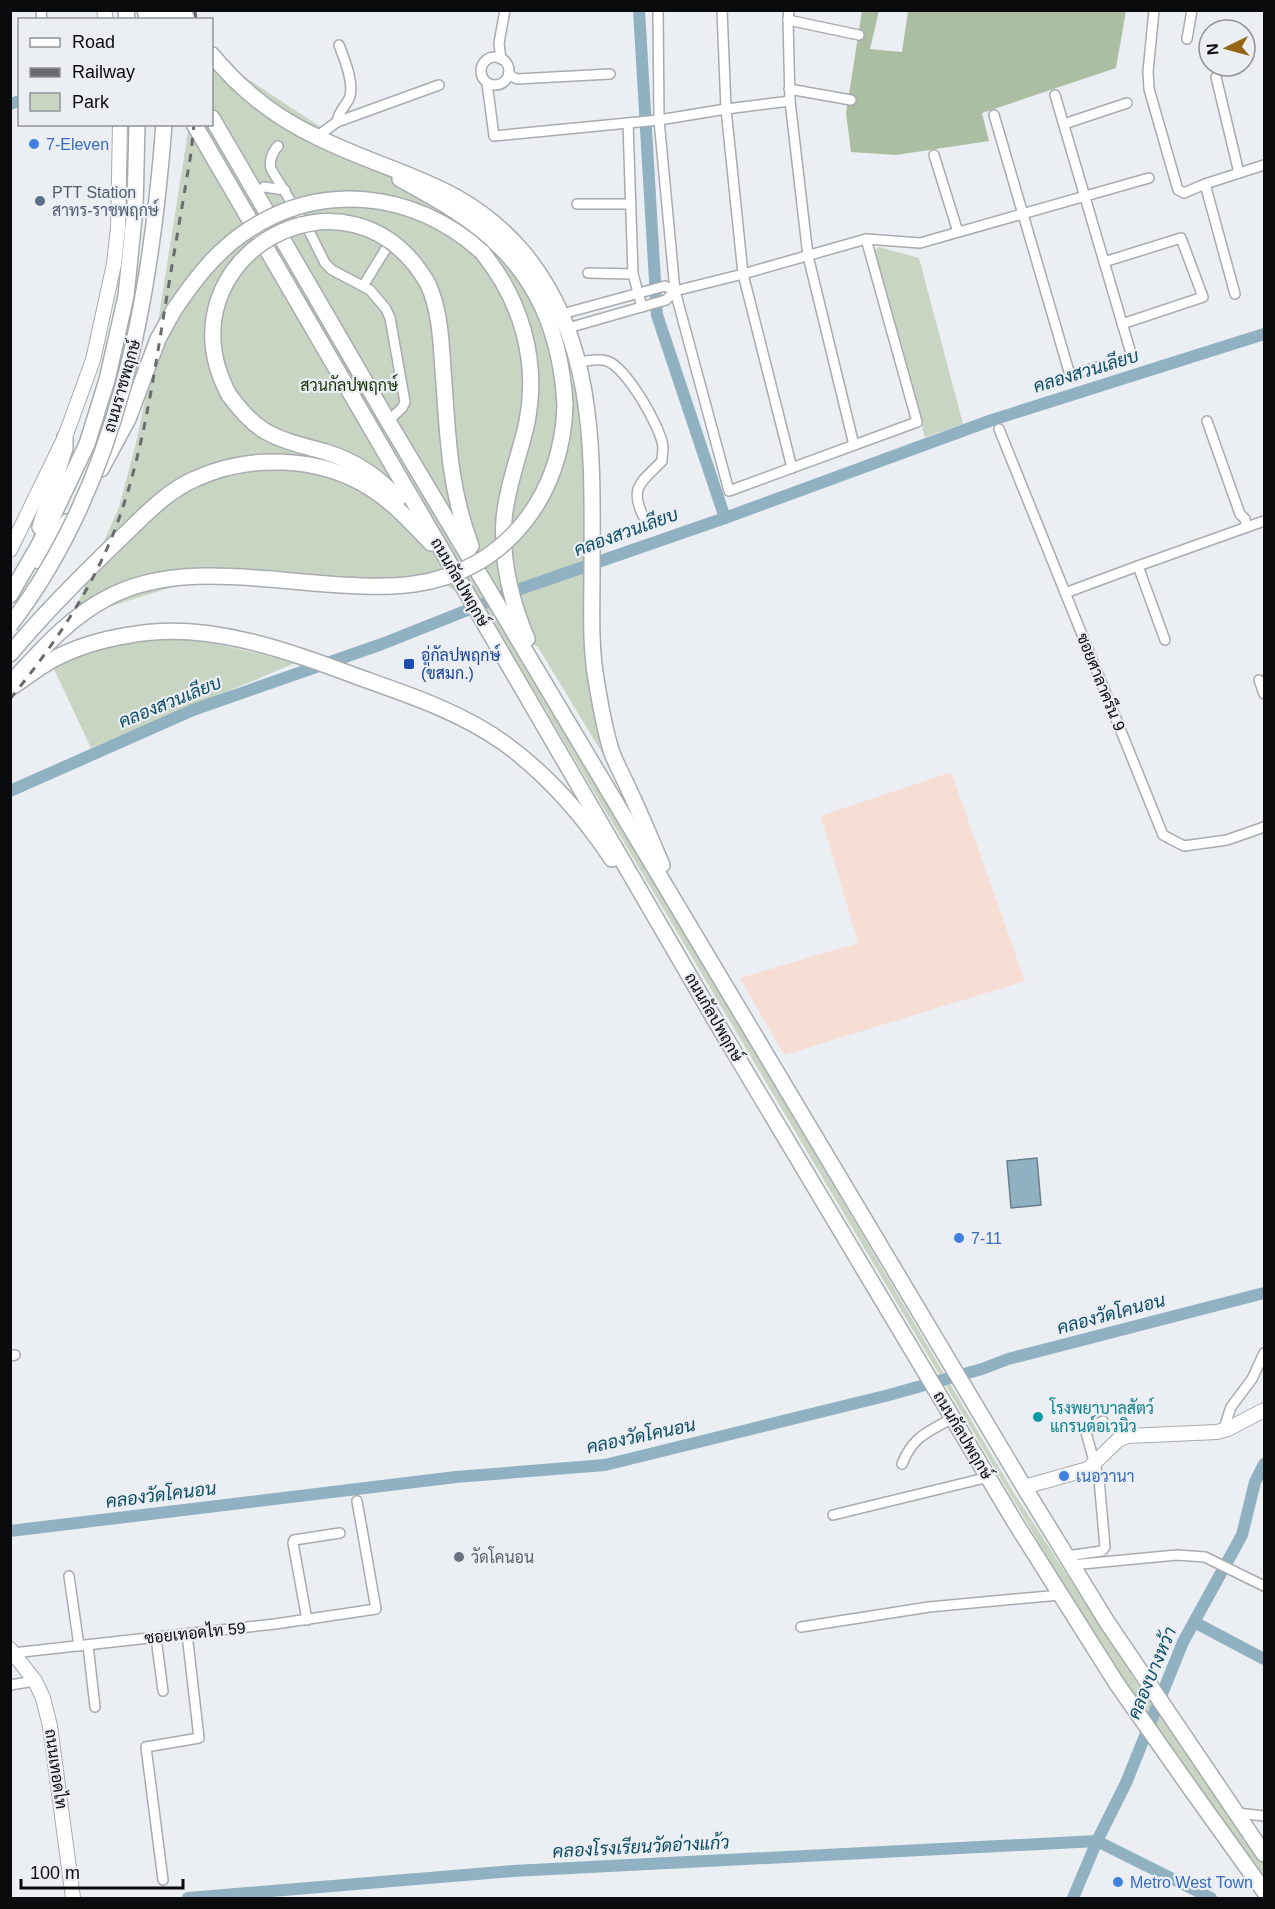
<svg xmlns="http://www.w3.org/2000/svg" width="1275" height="1909" font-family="Arial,Sarabun,sans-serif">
<rect width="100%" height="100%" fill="#ebeef2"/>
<polygon fill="#f7ded5" points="951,772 1025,981 784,1055 740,978 858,943 821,816"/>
<g fill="#c8d5c3">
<polygon points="213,56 498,244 552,341 564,387 582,378 594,609 613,771 538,647 505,625 1014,1493 1139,1686 1264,1862 1264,1878 1220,1819 1093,1634 488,613 437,579 198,579 83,615 72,620 85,585 119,507 136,443 148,386 189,125 212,124 212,58"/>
<polygon points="879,247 919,258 963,424 925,437 873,251"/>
<polygon points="176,635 298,662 91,748 53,667 98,648 149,637"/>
</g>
<polygon fill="#abbea2" points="862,11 879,11 870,49 902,52 908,11 1126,11 1116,68 982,113 989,141 896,155 851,152 846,113"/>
<polygon fill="#90b1c2" stroke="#687f8c" stroke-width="1.5" points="1037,1158 1041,1205 1011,1208 1007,1161"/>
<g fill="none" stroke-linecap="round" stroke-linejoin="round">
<g stroke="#90b1c2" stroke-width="12">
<polyline points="639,10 657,315 725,518"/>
<polyline points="10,104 20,101"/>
<polyline points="10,791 193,710 382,644 523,588 725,518 992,420 1264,334"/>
<polyline points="10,1531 456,1477 605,1465 889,1395 982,1369 1008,1359 1264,1293"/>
<polyline points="1194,1622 1264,1659"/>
<polyline points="188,1898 513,1871 1097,1841 1211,1898"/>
<polyline points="1073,1898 1097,1841 1126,1783 1183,1642 1242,1535 1255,1482 1264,1464"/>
</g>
<defs>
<g id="street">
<polyline points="41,10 42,20"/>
<polyline points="658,10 659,120 675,291 729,491 917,422 866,239"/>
<polyline points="722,10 726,109 743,274 792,468"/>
<polyline points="789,10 788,20 790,101 808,256 854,445"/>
<polyline points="1154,10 1148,72 1149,89 1178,190 1184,193 1205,184 1264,165"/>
<polyline points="788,20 859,35"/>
<polyline points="1187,39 1192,10"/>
<circle cx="495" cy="71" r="14"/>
<polyline points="501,59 499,43 505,10"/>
<polyline points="509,75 517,79 610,74"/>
<polyline points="1216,77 1239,173"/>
<polyline points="487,83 494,136 659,120 726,109 790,101"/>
<polyline points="789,89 851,100"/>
<polyline points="994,115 1070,375 1132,357 1055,95"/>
<polyline points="337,122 439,85"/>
<polyline points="628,123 633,274 642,307"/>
<polyline points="1064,124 1127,103"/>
<path d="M316 137 337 122C339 109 347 106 350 96 354 82 344 58 339 45"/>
<path d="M278 146C272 152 269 162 271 169L311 235 325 263 332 270 370 290 386 309 390 318 405 402 402 408 388 421"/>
<polyline points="934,155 958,232"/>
<polyline points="1205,184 1235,294"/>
<polyline points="264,187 285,190"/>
<polyline points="577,204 630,204"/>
<polyline points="1104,262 1181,238 1203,297 1122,324"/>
<polyline points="588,273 633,274"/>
<polyline points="363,286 387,247"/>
<polyline points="562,314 665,286 675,291"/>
<polyline points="568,328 666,300 675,291 743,274 866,239 920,243 1149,178"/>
<path d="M579 362C588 361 598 358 607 361 626 367 661 427 663 447 663 451 662 457 662 461 642 482 629 486 643 516"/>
<polyline points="1207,421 1240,514 1245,519 1247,527"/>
<polyline points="999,429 1163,835 1184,846 1227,840 1264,827"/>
<polyline points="1065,593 1138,566"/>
<polyline points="1165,640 1138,566 1264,521"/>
<polyline points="1259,680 1264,694"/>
<polyline points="10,1356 15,1355"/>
<polyline points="1223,1431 1231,1407 1252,1379 1264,1353"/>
<path d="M902 1464C913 1436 928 1432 953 1418"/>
<polyline points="833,1515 989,1477"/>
<polyline points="1066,1556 1102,1551 1105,1547 1099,1479 1085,1429 1103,1421"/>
<polyline points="1071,1565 1177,1555 1205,1557 1264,1586"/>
<polyline points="69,1576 79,1646"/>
<polyline points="307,1620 293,1543 294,1540 340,1533"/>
<polyline points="801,1627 929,1607 1060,1595"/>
<polyline points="156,1638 163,1691"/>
<polyline points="88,1645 95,1707"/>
<polyline points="13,1653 275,1624 376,1609 357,1501"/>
<polyline points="10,1685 35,1681"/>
<polyline points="1237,1813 1264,1816"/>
<polyline points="163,1880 146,1747 199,1738 187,1634"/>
</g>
<g id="secondary">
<polyline points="104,10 106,20"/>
<polyline points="10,550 65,437 93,360 114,264 118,228 120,124"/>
<polyline points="1024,1487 1088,1469 1118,1440 1127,1436 1217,1432 1228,1429 1264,1410"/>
<polyline points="10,1649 35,1681 43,1698 50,1726 73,1898"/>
</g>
<g id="primary">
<polyline points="126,10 127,20"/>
<polyline points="145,10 148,20"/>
<polyline points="160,10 161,20"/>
<polyline points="172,10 174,20"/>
<polyline points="183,10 187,20"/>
<path d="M212 55C240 89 275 117 315 136 392 175 462 181 522 251 599 342 592 460 592 572 592 607 590 644 596 679 600 703 604 729 612 753 617 766 624 778 629 790 641 815 651 840 662 865"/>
<polyline points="212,118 388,421 1024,1487 1107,1622 1264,1854"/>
<polyline points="194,124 718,1025 1016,1524 1117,1684 1193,1792 1264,1891"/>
<path d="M400 179C427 194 457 210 481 230 538 275 561 335 565 405"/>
<path d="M482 252C521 300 539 360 527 422 520 455 507 485 504 519 501 560 511 601 527 639"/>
<path d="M428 284C442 315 441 350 444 383 448 442 450 490 471 546"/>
<path d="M229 395C240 409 250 422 265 431 284 442 305 446 326 452 355 461 379 477 398 499"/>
<polyline points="101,469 128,419 158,339 174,310"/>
<polyline points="40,527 65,448 65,437"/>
<polyline points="39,561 67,522"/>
<polyline points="10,595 39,545 87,444 107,380 126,296 135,208 137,124"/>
<path d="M10 654C46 611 83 574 124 535 145 515 167 491 195 479 249 454 319 456 370 488 393 502 412 523 431 543"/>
<path d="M18 675C44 647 72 616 107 598 171 563 257 579 327 584"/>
<path d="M10 688C24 679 38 668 52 660 76 647 104 639 130 635 208 620 291 652 364 679 412 696 462 713 504 743 548 775 582 814 612 859"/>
</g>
</defs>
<use href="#street" stroke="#a8abaf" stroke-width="12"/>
<use href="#secondary" stroke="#a8abaf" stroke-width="16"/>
<use href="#primary" stroke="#a8abaf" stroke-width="18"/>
<use href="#street" stroke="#fff" stroke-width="9"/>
<use href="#secondary" stroke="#fff" stroke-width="14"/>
<use href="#primary" stroke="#fff" stroke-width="15"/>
<g stroke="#696b6e" stroke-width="3" stroke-dasharray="8 8" stroke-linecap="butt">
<polyline points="195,10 196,20"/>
<path d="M10 699C51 649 87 597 112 537 140 467 151 393 163 320 172 264 182 208 191 153L194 124"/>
</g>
<defs>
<g id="primary-bridge">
<path d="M174 310C193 282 213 255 241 235 318 180 413 190 482 252"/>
<path d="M229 395C156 257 350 148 428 284"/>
<path d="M327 584C356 586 385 588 414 584 505 572 563 495 565 405"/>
<path d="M10 625C119 483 151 298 164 124"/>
</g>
</defs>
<use href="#primary-bridge" stroke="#a8abaf" stroke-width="18" stroke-linecap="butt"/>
<use href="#primary-bridge" stroke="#fff" stroke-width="15"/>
</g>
<g fill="#3f7fe0" stroke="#ebeef2" stroke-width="2">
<circle cx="34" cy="144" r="6"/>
<circle cx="959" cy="1238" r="6"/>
<circle cx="1064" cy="1476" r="6"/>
<circle cx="1118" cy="1882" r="6"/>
</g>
<circle fill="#5c6f8a" stroke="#ebeef2" stroke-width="2" cx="40" cy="201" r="6"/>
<rect fill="#1a4fb4" stroke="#ebeef2" stroke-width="2" x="403" y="658" width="12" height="12" rx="3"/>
<circle fill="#0f9aa8" stroke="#ebeef2" stroke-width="2" cx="1038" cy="1417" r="6"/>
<circle fill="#6b7280" stroke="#ebeef2" stroke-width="2" cx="459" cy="1557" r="6"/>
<g text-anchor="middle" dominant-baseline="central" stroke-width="4.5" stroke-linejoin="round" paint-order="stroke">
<g font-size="16" fill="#366cbe" stroke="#ebeef2" text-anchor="start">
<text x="46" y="144">7-Eleven</text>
<text x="971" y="1238">7-11</text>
<text x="1076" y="1476">เนอวานา</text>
<text x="1130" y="1882">Metro West Town</text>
</g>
<g font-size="16" fill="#4e5e75" stroke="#ebeef2" text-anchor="start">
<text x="52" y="192">PTT Station<tspan x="52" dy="18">สาทร-ราชพฤกษ์</tspan></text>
</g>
<g font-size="16" fill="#183207" stroke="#ebeef2">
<text x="349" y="385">สวนกัลปพฤกษ์</text>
</g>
<g font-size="16" fill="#0a0b0d" stroke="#ebeef2">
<text transform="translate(122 386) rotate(-74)">ถนนราชพฤกษ์</text>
<text transform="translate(460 582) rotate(60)">ถนนกัลปพฤกษ์</text>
<text transform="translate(1101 682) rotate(68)">ซอยศาลาครืน 9</text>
<text transform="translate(714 1017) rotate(60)">ถนนกัลปพฤกษ์</text>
<text transform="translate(963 1435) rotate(59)">ถนนกัลปพฤกษ์</text>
<text transform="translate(195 1633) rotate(-6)">ซอยเทอดไท 59</text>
<text transform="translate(56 1769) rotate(82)">ถนนเทอดไท</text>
</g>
<g font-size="16" fill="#164399" stroke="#ebeef2" text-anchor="start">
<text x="421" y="655">อู่กัลปพฤกษ์<tspan x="421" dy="18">(ขสมก.)</tspan></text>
</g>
<g font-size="16" fill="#0d838f" stroke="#ebeef2" text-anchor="start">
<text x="1050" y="1408">โรงพยาบาลสัตว์<tspan x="1050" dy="18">แกรนด์อเวนิว</tspan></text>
</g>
<g font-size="16" fill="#5b616d" stroke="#ebeef2" text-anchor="start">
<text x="471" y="1557">วัดโคนอน</text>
</g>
<g font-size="18" font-style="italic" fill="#0a4c65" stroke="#ebeef2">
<text transform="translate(1086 371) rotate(-17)">คลองสวนเลียบ</text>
<text transform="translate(626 532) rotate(-20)">คลองสวนเลียบ</text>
<text transform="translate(170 702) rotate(-22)">คลองสวนเลียบ</text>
<text transform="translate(1111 1314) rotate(-15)">คลองวัดโคนอน</text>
<text transform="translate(641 1436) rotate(-12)">คลองวัดโคนอน</text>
<text transform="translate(161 1495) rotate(-7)">คลองวัดโคนอน</text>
<text transform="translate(1152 1673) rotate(-67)">คลองบางหว้า</text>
<text transform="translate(641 1847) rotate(-3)">คลองโรงเรียนวัดอ่างแก้ว</text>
</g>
</g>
<rect width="1275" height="1909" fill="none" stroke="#0a0b0d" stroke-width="24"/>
<rect x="18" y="18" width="195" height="108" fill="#ebeef2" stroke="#919396" stroke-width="1.5"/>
<rect x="30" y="38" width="30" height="9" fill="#ffffff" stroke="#919396" stroke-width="1.5"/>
<text x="72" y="48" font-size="18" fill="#0a0b0d">Road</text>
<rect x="30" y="68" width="30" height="9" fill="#696b6e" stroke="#919396" stroke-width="1.5"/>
<text x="72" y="78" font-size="18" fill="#0a0b0d">Railway</text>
<rect x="30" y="93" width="30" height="18" fill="#c8d5c3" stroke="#919396" stroke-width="1.5"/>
<text x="72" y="108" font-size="18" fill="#0a0b0d">Park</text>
<g transform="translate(1227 48) rotate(265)"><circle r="28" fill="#ebeef2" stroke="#919396" stroke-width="1.5"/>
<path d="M0-4.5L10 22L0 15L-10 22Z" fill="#956515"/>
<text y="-9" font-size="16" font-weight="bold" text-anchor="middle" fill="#0a0b0d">N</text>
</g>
<path d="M21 1879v9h162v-9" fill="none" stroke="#0a0b0d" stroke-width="3"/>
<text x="30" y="1879" font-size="18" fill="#0a0b0d" stroke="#ebeef2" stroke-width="4.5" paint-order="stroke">100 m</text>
</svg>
